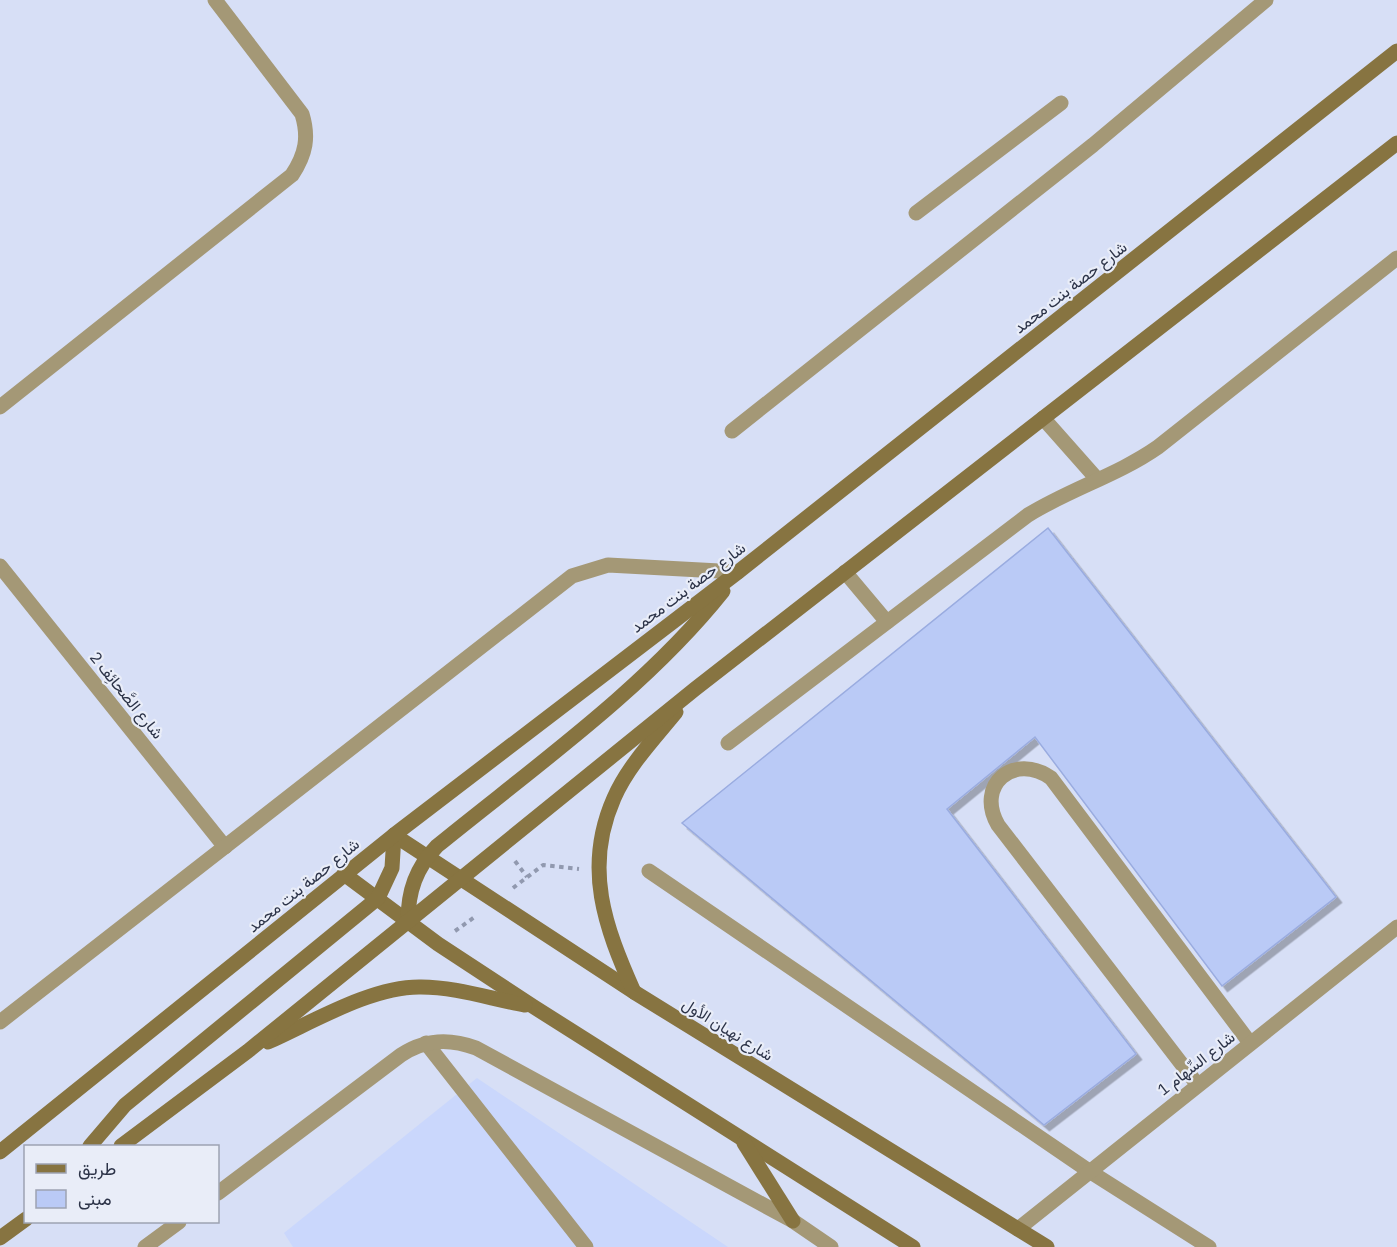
<svg xmlns="http://www.w3.org/2000/svg" width="1397" height="1247" font-family="'IBM Plex Sans',Vazirmatn,sans-serif">
<defs>
<filter id="shadow"><feDropShadow dx="5.5" dy="5.5" stdDeviation="0" flood-color="#0004"/></filter>
</defs>
<rect width="100%" height="100%" fill="#d7dff6"/>
<polygon fill="#cad7fc" points="477,1078 728,1247 293,1247 284,1233"/>
<polygon fill="#bacaf6" stroke="#9aace0" stroke-width="1.5" filter="url(#shadow)" points="1048,528 1336,897 1222,986 1035,737 947,809 1136,1054 1044,1125 682,823"/>
<g fill="none" stroke-linecap="round" stroke-linejoin="round">
<g stroke="#9199af" stroke-width="4" stroke-dasharray="4.5 4.5" stroke-linecap="butt">
<polyline points="515,861 527,877"/>
<polyline points="513,888 543,865 579,869"/>
<polyline points="455,931 476,916"/>
</g>
<g stroke="#a49876" stroke-width="15">
<polyline points="916,213 1061,103"/>
<polyline points="1043,418 1097,479"/>
<polyline points="732,431 1093,145 1266,0"/>
<polyline points="0,566 225,847"/>
<polyline points="845,572 887,622"/>
<path d="M728 743 1028 515C1070 489 1118 475 1158 447L1397 258"/>
<polyline points="649,871 1089,1171"/>
<polyline points="426,1043 586,1247"/>
<path d="M1197 1084 998 825C975 785 1014 752 1051 778L1250 1043"/>
</g>
<g stroke="#a49876" stroke-width="15">
<path d="M0 407 292 175C306 154 309 137 302 114L215 0"/>
<polyline points="0,1022 572,576 608,565 738,572"/>
<polyline points="1089,1171 1209,1247"/>
<path d="M218 1193 401 1055C425 1039 449 1038 476 1048L793 1221 831 1247"/>
<polyline points="1018,1229 1397,927"/>
<polyline points="145,1247 179,1222"/>
</g>
<g stroke="#877441" stroke-width="15">
<polyline points="394,835 634,992 1047,1247"/>
<polyline points="344,874 438,944 534,1007 913,1247"/>
<path d="M408 921C408 891 416 868 437 846 534 767 646 688 723 591"/>
<path d="M634 992C605 927 583 868 614 798 628 766 654 739 676 712"/>
<path d="M268 1042C313 1022 372 986 421 987 456 987 491 999 525 1005"/>
<polyline points="744,1143 793,1221"/>
<polyline points="90,1146 125,1105 378,898 392,868 394,835"/>
<polyline points="121,1146 248,1051 695,689 1397,143"/>
<polyline points="0,1152 394,835 738,572 1397,51"/>
<polyline points="0,1238 26,1219"/>
</g>
</g>
<g text-anchor="middle" dominant-baseline="central" stroke-width="4.5" stroke-linejoin="round" paint-order="stroke">
<g font-size="16" fill="#2c3348" stroke="#e9edf8">
<text transform="translate(1070 287) rotate(-38)">شارع حصة بنت محمد</text>
<text transform="translate(688 587) rotate(-37)">شارع حصة بنت محمد</text>
<text transform="translate(127 695) rotate(51)">شارع الصَّحائِف 2</text>
<text transform="translate(303 885) rotate(-39)">شارع حصة بنت محمد</text>
<text transform="translate(728 1029) rotate(32)">شارع نهيان الأول</text>
<text transform="translate(1196 1063) rotate(-38)">شارع السِّهام 1</text>
</g>
</g>
<rect x="24" y="1145" width="195" height="78" fill="#e9edf8" stroke="#9da3b2" stroke-width="1.5"/>
<rect x="36" y="1164" width="30" height="9" fill="#877441" stroke="#9da3b2" stroke-width="1.5"/>
<text x="78" y="1175" font-size="18" fill="#2c3348">طريق</text>
<rect x="36" y="1190" width="30" height="18" fill="#bacaf6" stroke="#9da3b2" stroke-width="1.5"/>
<text x="78" y="1205" font-size="18" fill="#2c3348">مبنى</text>
</svg>
